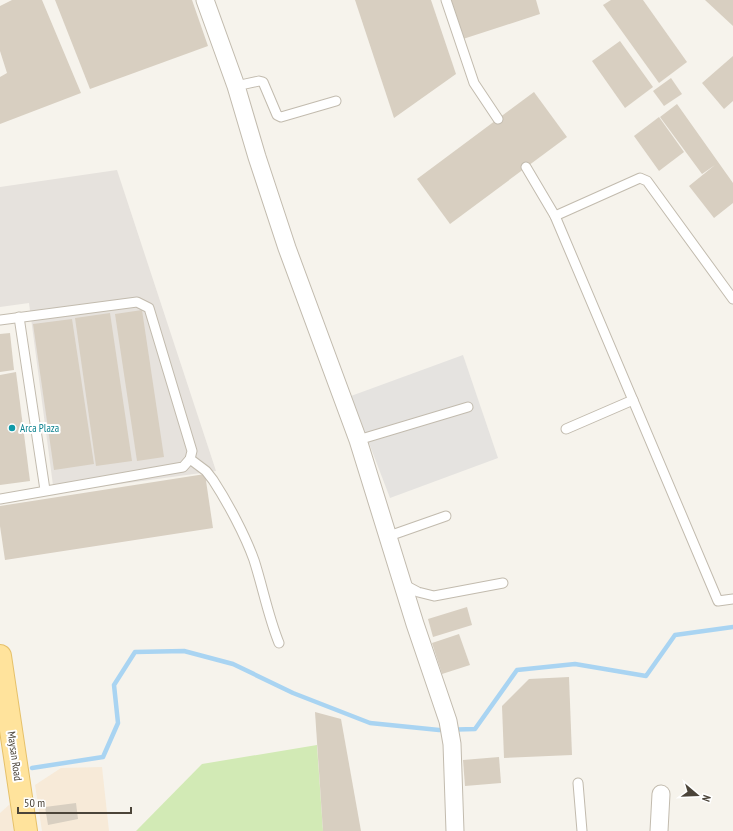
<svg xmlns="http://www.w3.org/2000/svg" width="733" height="831" font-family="'PT Sans Narrow',sans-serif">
<rect width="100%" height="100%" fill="#f6f3ec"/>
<g fill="#f7ead8">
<polygon points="102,767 109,831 42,831 35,785 61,768"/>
<polygon points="10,804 15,831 0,831 0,813"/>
</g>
<polygon fill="#e6e2dd" points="117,170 216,471 54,493 29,303 0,307 0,187"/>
<polygon fill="#d2eab5" points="317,745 323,831 136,831 202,764"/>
<polygon fill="#e5e3e0" points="463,355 498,458 390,498 351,396"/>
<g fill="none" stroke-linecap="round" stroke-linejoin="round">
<polyline stroke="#a9d4f2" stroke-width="4.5" points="32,768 103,757 118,723 114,685 135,652 184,651 233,664 293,693 370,723 439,730 475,729 517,670 575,664 646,676 675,635 733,627"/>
</g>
<g fill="#d8cfc1">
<polygon points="12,0 42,0 81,93 0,124 0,77 7,73 0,51 0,6"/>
<polygon points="55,0 192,0 208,46 90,89"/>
<polygon points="355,0 431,0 456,74 394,118"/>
<polygon points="450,0 536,0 540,14 463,39"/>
<polygon points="611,0 643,0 687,62 659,83 603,5"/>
<polygon points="705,0 733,0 733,26"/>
<polygon points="620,41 653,87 625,108 592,61"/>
<polygon points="733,56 733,101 724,109 702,83"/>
<polygon points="671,78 682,94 664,106 653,91"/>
<polygon points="534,92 567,137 450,224 417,179"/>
<polygon points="677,104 733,183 733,203 714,218 689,186 715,165 702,174 660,117"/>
<polygon points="659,117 684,152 659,171 634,136"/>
<polygon points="142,310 164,457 137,461 115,314"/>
<polygon points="110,313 132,461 96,466 75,318"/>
<polygon points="72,319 94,464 54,470 33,324"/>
<polygon points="10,333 14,370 0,372 0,334"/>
<polygon points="16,372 30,481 0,485 0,375"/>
<polygon points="205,474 213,528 5,560 0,526 0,506"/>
<polygon points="467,607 472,625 433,637 428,619"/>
<polygon points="459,634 470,665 442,674 432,643"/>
<polygon points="569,677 572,755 504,758 502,706 529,679"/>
<polygon points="315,712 341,719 361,831 323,831"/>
<polygon points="499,757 501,783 465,786 463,760"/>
<polygon points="76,803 78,819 48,825 45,807"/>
</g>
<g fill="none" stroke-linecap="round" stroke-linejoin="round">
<defs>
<g id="service">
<polyline points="446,0 474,83 498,119"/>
<polyline points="236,86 259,81 263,82 277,115 281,117 336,101"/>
<polyline points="526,167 555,216 718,601 733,599"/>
<polyline points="555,216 640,178 647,181 733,299"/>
<polyline points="19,317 45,490"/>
<polyline points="0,320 137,302 149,308 192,451 190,459 183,467 0,499"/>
<polyline points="566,429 633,400"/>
<polyline points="358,440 468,407"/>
<path d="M190 459 206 471 213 480C228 503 245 535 254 560 263 588 268 616 279 643"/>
<polyline points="389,536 446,516"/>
<polyline points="403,584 418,592 434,596 503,583"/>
<polyline points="578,783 582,831"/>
</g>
<g id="minor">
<polyline points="205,0 236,86 257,157 287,248 358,440 415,624 448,721 452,744 455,831"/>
<polyline points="659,831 661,794"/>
</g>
<polyline id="primary" points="0,656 26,831"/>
</defs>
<use href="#service" stroke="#c2bbae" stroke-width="11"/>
<use href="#minor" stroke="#c2bbae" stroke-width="19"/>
<use href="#primary" stroke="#e6c16a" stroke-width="24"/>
<use href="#service" stroke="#fff" stroke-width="9"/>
<use href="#minor" stroke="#fff" stroke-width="17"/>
<use href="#primary" stroke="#ffe39c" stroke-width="22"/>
</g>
<circle fill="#0f9aa8" stroke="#fff" stroke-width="1.5" cx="12" cy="428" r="4"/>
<g text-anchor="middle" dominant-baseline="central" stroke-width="4" stroke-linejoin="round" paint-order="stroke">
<g font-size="11" fill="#0d838f" stroke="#fff" text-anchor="start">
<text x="20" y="428">Arca Plaza</text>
</g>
<g font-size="11" fill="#4b4439" stroke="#fff">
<text transform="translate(15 756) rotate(82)">Maysan Road</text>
</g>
</g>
<g transform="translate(697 795) rotate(109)" stroke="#ffffff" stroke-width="3" paint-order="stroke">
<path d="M0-3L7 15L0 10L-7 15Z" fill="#4b4439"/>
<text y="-6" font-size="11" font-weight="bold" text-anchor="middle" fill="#4b4439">N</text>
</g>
<path d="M18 807v6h113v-6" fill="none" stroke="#4b4439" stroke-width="2"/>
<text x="24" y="807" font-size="12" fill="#4b4439" stroke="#ffffff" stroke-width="3" paint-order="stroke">50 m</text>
</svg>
